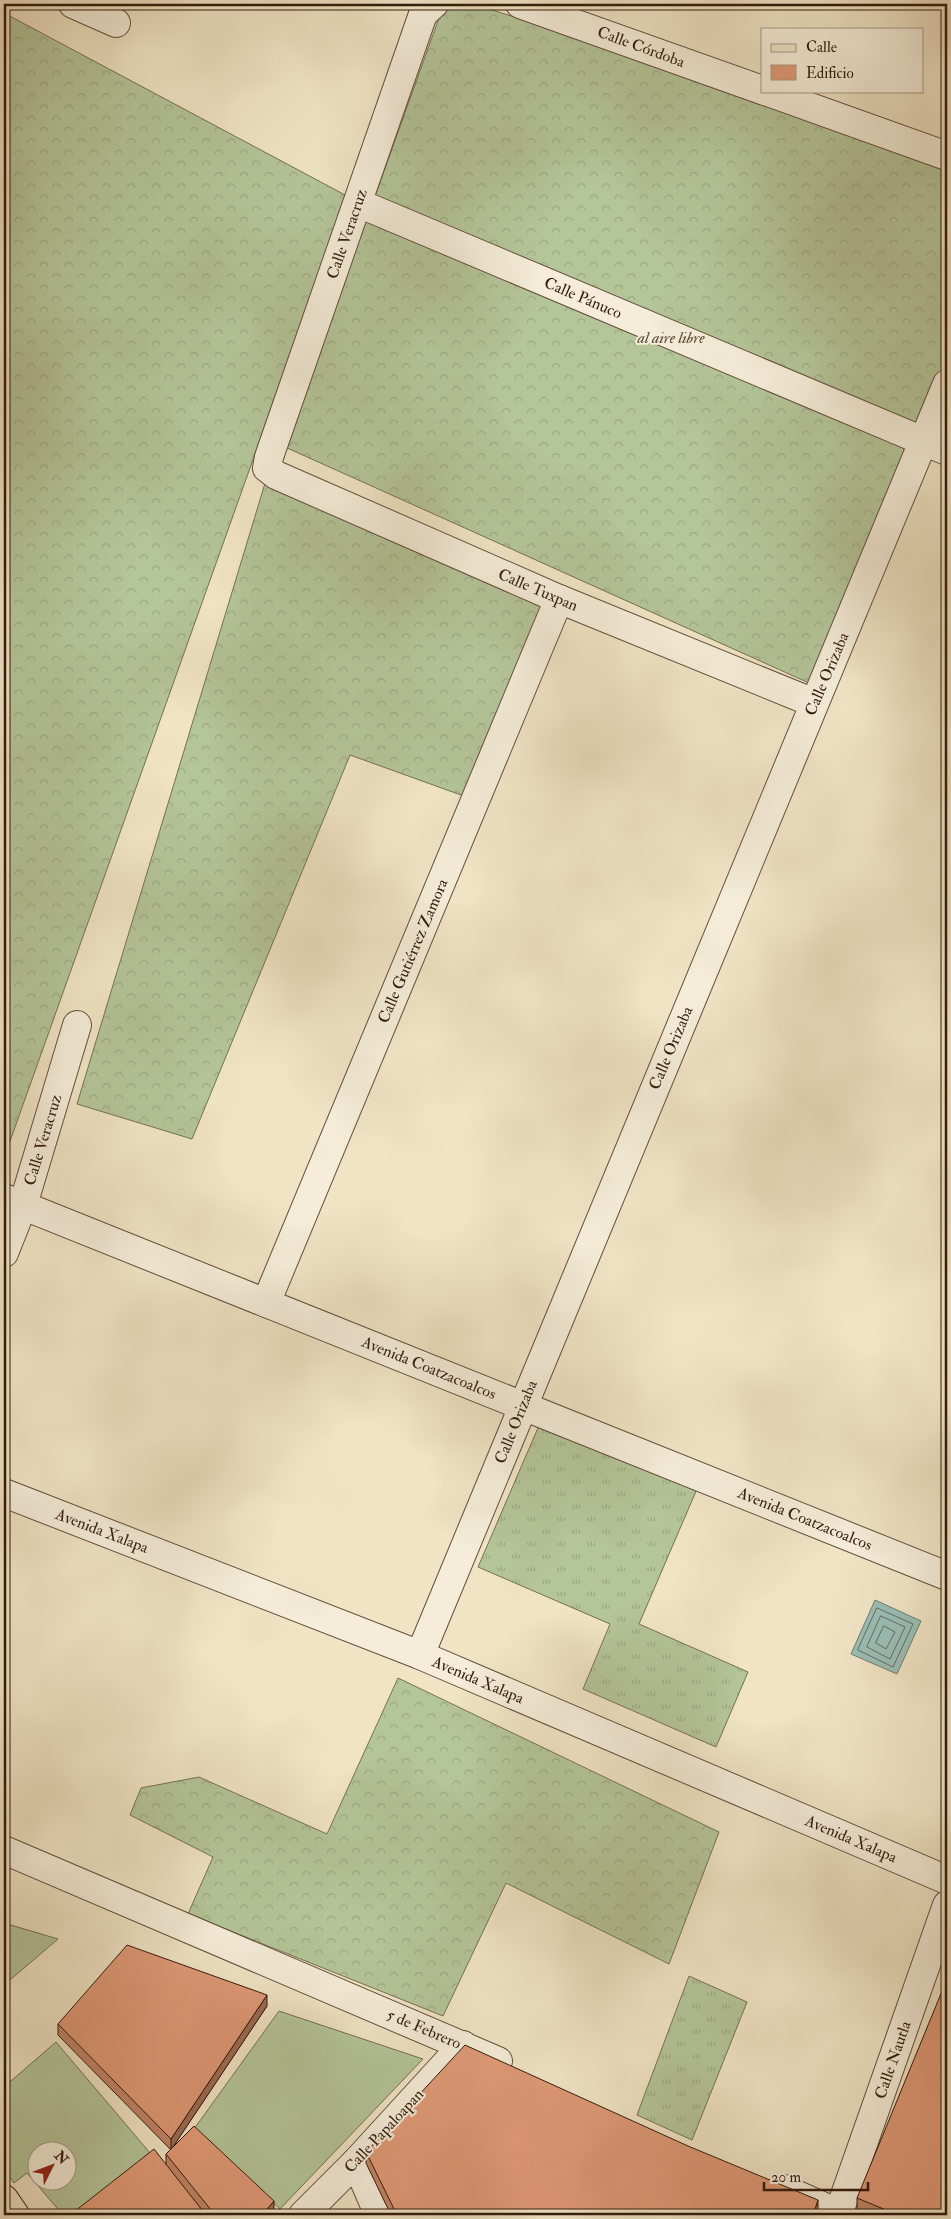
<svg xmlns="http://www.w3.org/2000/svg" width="951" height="2219" font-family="'IM FELL Double Pica',serif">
<defs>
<pattern id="grass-tufts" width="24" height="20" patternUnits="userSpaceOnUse" patternTransform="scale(1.25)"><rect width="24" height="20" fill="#b4c599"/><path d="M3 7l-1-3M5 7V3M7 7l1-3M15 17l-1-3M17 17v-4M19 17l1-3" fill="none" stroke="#9ba983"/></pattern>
<pattern id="forest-crowns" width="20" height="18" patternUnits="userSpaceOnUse" patternTransform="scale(1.25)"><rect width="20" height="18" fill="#b4c599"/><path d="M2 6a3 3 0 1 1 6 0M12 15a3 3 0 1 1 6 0" fill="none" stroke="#9ba983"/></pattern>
</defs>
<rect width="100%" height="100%" fill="#f0e4c5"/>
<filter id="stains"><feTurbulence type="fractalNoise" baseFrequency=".004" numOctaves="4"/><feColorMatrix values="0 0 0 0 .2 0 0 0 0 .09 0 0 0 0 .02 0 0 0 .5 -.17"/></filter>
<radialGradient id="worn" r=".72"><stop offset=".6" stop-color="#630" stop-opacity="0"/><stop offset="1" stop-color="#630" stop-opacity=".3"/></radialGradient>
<g fill="url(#grass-tufts)" stroke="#747054">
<polygon points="544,1414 700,1482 639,1624 748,1672 716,1747 583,1689 610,1624 478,1567"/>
<polygon points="689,1976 747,2002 692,2140 637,2115"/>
</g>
<g fill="url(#forest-crowns)" stroke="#747054">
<polygon points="444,4 473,4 947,153 947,357 809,683 285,447"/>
<polygon points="4,13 347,196 4,1158"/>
<polygon points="266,480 559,607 486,804 350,755 192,1139 77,1104"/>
<polygon points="398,1678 719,1832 669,1964 506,1883 443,2016 188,1914 213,1857 130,1815 141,1788 199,1777 327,1834"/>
</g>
<g fill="#b4c599" stroke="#747054" fill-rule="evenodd">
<polygon points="4,1923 58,1939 4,1985"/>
<polygon points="279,2011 423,2059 280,2209 194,2129"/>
<path d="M56 2042 150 2153 76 2215H63L27 2173 14 2183 4 2169V2087ZM38 2152H68V2182H38Z"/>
</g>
<polygon fill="#9abeb6" stroke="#717d73" points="875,1600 921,1621 897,1674 851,1654"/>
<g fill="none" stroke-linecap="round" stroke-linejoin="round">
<g stroke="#666c62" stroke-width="1">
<polygon points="877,1608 913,1624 893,1667 858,1650"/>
<polygon points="881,1616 905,1627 890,1659 867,1647"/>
<polygon points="884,1626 895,1632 886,1649 876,1643"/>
</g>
<defs>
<g id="minor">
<polyline points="73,4 116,23"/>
<polyline points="434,4 423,14 269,457 267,468 276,475 559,599 814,703"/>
<polyline points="520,4 762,90"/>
<polyline points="765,91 947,156"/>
<polyline points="358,203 947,451"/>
<polyline points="4,1198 947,1576"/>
<polyline points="4,1253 23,1205 77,1025"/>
<polyline points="266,1303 559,599"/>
<polyline points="4,1493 420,1655 947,1880"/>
<polyline points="420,1655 947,384"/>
<polyline points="4,1850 498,2061"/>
<polyline points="356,2162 379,2215"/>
<polyline points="784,2189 842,2215"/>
<polyline points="303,2215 356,2162 463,2045"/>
<polyline points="838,2215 947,1905"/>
</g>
<polyline id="primary" points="4,2199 15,2215"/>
</defs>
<use href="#minor" stroke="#624d3c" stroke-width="30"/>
<use href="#primary" stroke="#331b0e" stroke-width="30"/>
<use href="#minor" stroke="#f5edd9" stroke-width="28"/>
<use href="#primary" stroke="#f0e4c5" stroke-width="28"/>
</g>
<g fill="#bf8465" stroke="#331b0e">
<polygon points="267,2006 172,2148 274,2212 271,2215 70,2215 166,2165 166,2154 171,2150 58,2035 58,2024"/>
<polygon points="366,2152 818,2211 817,2215 391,2215 366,2163"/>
<polygon points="857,2198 947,2215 872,2215 857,2209"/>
</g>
<g fill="#9b6b53" stroke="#331b0e">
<polygon points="267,1995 267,2006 171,2150 171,2139"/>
<polygon points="818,2200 818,2211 817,2215 813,2215"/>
<polygon points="274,2201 274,2212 271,2215 262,2215"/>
</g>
<g fill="#de9976" stroke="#331b0e">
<polygon points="127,1945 267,1995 171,2139 58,2024"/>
<polygon points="947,1979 947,2215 898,2215 857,2198"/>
<polygon points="465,2045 688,2146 818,2200 813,2215 397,2215 366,2152"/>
<polygon points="194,2126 274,2201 262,2215 215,2215 166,2154"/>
<polygon points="154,2149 206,2215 70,2215"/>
</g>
<g text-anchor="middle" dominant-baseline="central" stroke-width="4" stroke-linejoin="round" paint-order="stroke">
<g font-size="16" fill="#331b0e" stroke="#f5edd9">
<text transform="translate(641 47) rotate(20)">Calle Córdoba</text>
<text transform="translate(347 234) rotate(-71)">Calle Veracruz</text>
<text transform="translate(583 298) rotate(23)">Calle Pánuco</text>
<text transform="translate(538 590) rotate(23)">Calle Tuxpan</text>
<text transform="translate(827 674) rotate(-67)">Calle Orizaba</text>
<text transform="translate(413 951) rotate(-67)">Calle Gutiérrez Zamora</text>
<text transform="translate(671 1048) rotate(-67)">Calle Orizaba</text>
<text transform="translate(43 1140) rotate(-73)">Calle Veracruz</text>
<text transform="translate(429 1368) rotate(22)">Avenida Coatzacoalcos</text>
<text transform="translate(516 1422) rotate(-68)">Calle Orizaba</text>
<text transform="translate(805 1519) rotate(22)">Avenida Coatzacoalcos</text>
<text transform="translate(102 1531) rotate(21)">Avenida Xalapa</text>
<text transform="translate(478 1680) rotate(23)">Avenida Xalapa</text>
<text transform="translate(851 1839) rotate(23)">Avenida Xalapa</text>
<text transform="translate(424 2029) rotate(23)">5 de Febrero</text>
<text transform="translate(893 2060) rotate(-71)">Calle Nautla</text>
<text transform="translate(384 2131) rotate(-47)">Calle Papaloapan</text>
</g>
<g font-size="16" font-style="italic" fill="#5a4e38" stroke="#f5edd9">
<text x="671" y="338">al aire libre</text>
</g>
</g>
<rect width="951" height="2219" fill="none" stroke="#f0e4c5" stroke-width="20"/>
<rect x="5" y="5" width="941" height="2209" fill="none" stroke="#331b0e" stroke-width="2.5"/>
<rect x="10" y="10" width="931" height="2199" fill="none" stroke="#331b0e"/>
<rect x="761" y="28" width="162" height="65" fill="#f5edd9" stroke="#a79988"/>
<rect x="771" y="44" width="25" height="8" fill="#f0e4c5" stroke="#a79988"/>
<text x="806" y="52" font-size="15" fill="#331b0e">Calle</text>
<rect x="771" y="65" width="25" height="15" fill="#de9976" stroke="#a79988"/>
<text x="806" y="78" font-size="15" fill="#331b0e">Edificio</text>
<g transform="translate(52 2166) rotate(48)"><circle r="24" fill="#f5edd9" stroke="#a79988"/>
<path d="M0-4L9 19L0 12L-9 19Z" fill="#8f2418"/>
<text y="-8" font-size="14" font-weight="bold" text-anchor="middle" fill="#331b0e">N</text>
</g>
<path d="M764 2182v8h104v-8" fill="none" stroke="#331b0e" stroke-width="2.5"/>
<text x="771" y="2182" font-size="15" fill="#331b0e" stroke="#f5edd9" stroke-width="4" paint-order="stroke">20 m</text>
<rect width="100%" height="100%" filter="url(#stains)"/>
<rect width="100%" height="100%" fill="url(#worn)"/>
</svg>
